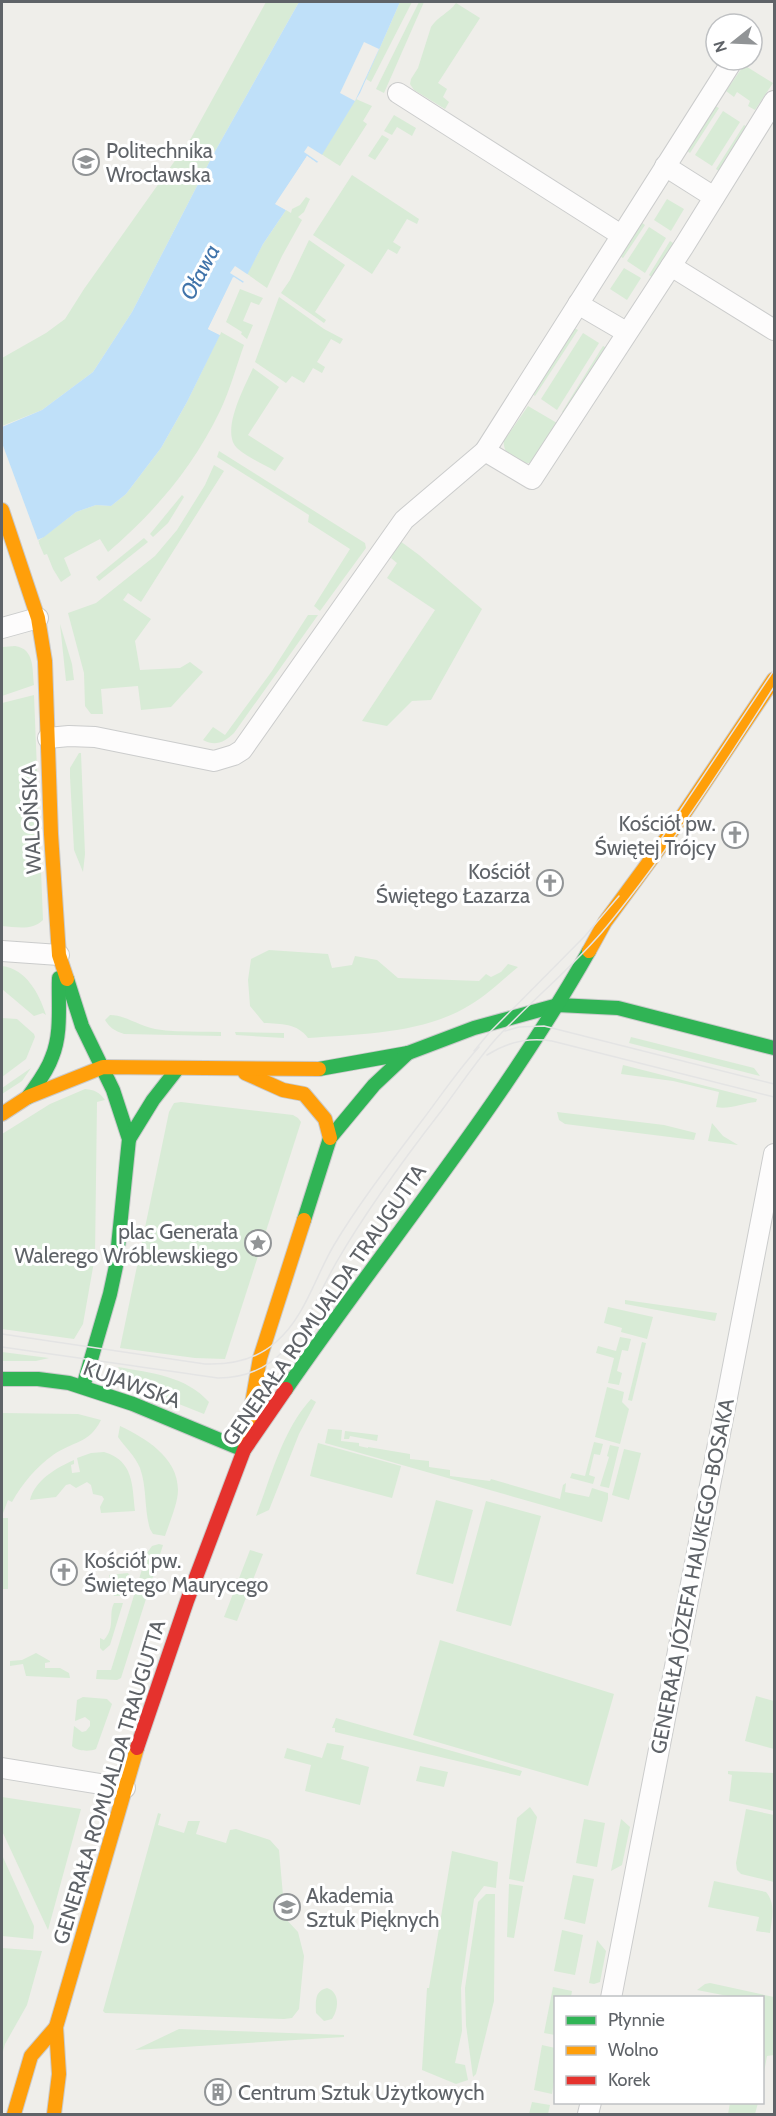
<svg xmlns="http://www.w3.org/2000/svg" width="776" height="2116" font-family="Cabin,sans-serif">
<rect width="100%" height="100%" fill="#efeeea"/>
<g fill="#d8ebd6">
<polygon points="266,2 299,2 213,155 132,312 93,372 42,410 2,426 2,358 46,333 65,319 84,289 191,138"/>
<polygon points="400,2 412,2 371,82 366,79"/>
<polygon points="419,2 424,2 384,93 376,89"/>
<path d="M456 3 480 18 438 83 447 89 443 97 449 102 445 109 414 90 410 84 411 79 418 68 431 27C438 16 449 13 456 3Z"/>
<polygon points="744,65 773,83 755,110 748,106 750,101 737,92 734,97 726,91"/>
<polygon points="356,99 372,106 363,121 367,124 340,166 321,154"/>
<polygon points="713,105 719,108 690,153 685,149"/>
<polygon points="723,111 740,122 712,166 695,155"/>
<polygon points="394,115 416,128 412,136 397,127 392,135 384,131"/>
<polygon points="744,125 750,129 722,173 716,169"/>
<polygon points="382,135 389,139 375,160 368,156"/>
<polygon points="352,175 419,219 417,224 407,219 393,242 401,247 397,254 388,249 372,274 313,235"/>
<polygon points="306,197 310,199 304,212 298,217 302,220 282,256 267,288 247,274 263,244 286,210 291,213 292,209 300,205"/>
<polygon points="667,199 684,209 671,231 654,220"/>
<polygon points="639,221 645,225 623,258 618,255"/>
<polygon points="649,227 666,238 645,273 627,261"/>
<polygon points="309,240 345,265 315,312 326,320 324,323 281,293 290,280"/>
<polygon points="670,241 676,245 654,279 649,275"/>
<polygon points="624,268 641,278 627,300 610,289"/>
<polygon points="240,289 263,298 259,305 251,302 243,321 253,325 247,339 241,334 242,332 226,322"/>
<polygon points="279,297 324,329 343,339 340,344 331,339 317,362 325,367 322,373 313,368 304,383 292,376 286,383 255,362"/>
<polygon points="572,327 578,330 535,396 530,392"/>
<path d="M221 332 244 345C236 367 230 390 220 411 193 467 155 512 108 552L100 539 64 558 71 575 61 582 53 569 47 554 44 555 38 541 76 512 96 505 111 506 126 494 161 448 187 402Z"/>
<polygon points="583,333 599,343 557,410 541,399"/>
<polygon points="603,346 609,349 567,416 562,412"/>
<path d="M253 368 279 387 248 435 284 458 275 471C263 464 249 458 238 449 219 433 245 386 253 368Z"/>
<path d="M528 406 557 423 534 462C514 468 499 452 505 433L508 435Z"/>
<polygon points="219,451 365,543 366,548 320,611 314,606 350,549 308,522 309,515 217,457"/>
<polygon points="214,465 224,471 141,602 128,593 123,600 151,619 135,641 140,670 180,668 190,662 203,672 171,707 141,710 138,686 101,689 103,714 91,714 85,706 84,673 68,613 96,603 155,556 177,530 205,485"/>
<polygon points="182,495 184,497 168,523 153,537 150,534"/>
<polygon points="144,538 148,542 99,581 96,577"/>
<polygon points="400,541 419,555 482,609 431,700 412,701 387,726 362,721 435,610 387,578 397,563 391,558"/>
<path d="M308 615H318L234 733C224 742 216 747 203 740L213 727 225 735 272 671Z"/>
<polygon points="60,624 72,664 74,680 66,681"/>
<path d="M15 646C35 649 32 669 34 685L2 696 3 647Z"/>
<path d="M34 695 43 920C32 931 16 927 2 926V703Z"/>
<polygon points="79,753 81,753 85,854 83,872 74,850 70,777 70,768"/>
<path d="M269 950 328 954 332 968 352 965 355 956 377 960 398 978 479 981 486 974 491 977 501 972 508 964 518 967C502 980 487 995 470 1005 423 1034 361 1034 308 1038 297 1023 281 1024 264 1023L250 1006 248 980 251 959Z"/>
<path d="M2 966C26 969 39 993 46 1015L43 1013 34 1016 2 989Z"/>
<path d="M110 1015C125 1015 139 1026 155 1029 176 1033 199 1031 221 1032V1036L124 1034C115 1031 110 1028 105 1020Z"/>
<polygon points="2,1018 17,1019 34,1034 35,1037 26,1059 2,1077"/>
<polygon points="235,1032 284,1033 284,1038 236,1035"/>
<polygon points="631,1037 754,1068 760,1076 629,1043"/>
<path d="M623 1065 757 1099 756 1102C743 1103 728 1110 716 1107L719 1092 673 1081 621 1074Z"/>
<polygon points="31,1068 22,1081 2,1094 2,1088"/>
<path d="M85 1089C95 1090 99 1092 105 1100L97 1102 95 1256 83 1324 74 1339 2 1329V1134L50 1104Z"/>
<polygon points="181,1102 293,1115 298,1118 301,1122 225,1359 195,1358 120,1348 169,1112 174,1103"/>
<polygon points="557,1112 664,1125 696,1133 694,1140 565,1124 559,1120"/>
<polygon points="712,1123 723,1136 738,1145 708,1141"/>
<polygon points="625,1300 717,1313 715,1321 625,1304"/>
<polygon points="608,1307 653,1317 647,1339 621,1332 622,1328 604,1323"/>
<polygon points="620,1337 631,1339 628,1351 622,1350 617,1371 622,1373 619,1385 608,1383 614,1358 596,1353 598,1346 616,1351"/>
<polygon points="642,1342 646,1343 632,1401 628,1400"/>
<polygon points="2,1352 49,1358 36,1361 2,1361"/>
<path d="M118 1367C151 1373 186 1376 209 1402L204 1414 131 1385Z"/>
<polygon points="607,1387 624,1392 622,1402 629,1409 620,1444 595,1437"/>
<path d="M311 1399 316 1402 299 1434 269 1510 256 1516C271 1477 282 1431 311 1399Z"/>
<path d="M2 1413 78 1414 101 1420C89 1444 73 1441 53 1455 36 1467 22 1484 12 1502L8 1500 2 1516Z"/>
<path d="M120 1426C145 1438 178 1457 178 1490 178 1503 169 1524 165 1536L153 1534 150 1529C144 1509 147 1487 140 1468 135 1456 125 1447 118 1437Z"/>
<polygon points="328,1429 342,1430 341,1441 359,1443 359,1446 368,1448 368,1447 410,1454 410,1459 429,1461 429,1467 450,1470 450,1476 490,1481 491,1479 560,1499 563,1485 566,1483 565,1492 589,1497 592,1488 608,1493 608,1499 602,1522 325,1443"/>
<polygon points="345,1431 378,1435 377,1441 350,1436 349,1439 344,1439"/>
<polygon points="594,1442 603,1444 600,1455 594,1454 589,1475 595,1477 593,1484 570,1478 572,1473 585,1476"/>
<polygon points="318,1443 401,1466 392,1498 310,1476"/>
<polygon points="610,1445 619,1447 609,1488 600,1486 609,1457 607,1456"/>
<polygon points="624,1449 641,1453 629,1500 612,1495"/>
<path d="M104 1452C134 1461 132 1485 135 1511L101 1513 100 1507 104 1499 102 1496 93 1494 91 1485 87 1482 76 1488 70 1484 66 1485 56 1497 30 1500C35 1480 56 1468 74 1460V1464L71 1465 72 1473 80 1472 77 1458 91 1453Z"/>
<polygon points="436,1500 473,1510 453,1584 416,1574"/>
<polygon points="486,1501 541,1516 511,1626 456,1611"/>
<rect x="2" y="1518" width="6" height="71"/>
<polygon points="159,1544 163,1545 121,1678 117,1680 96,1679 97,1670 111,1670 147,1553 152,1546"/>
<polygon points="250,1550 263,1554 237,1621 224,1617"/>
<polygon points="128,1573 129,1575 131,1575 125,1596 114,1596 110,1588 109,1575"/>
<path d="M114 1603H123L110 1645 103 1651 100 1648V1638L104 1640C116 1626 108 1615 114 1603Z"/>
<polygon points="440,1640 614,1694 588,1786 413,1735"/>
<polygon points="36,1653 50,1661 50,1662 45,1663 45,1668 60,1668 69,1673 70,1678 26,1676 23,1664 10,1666 10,1661 22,1660"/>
<polygon points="756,1696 774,1701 774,1749 745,1741"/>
<path d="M83 1697 107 1699 112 1704 96 1749C90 1752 76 1751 72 1746L74 1726 82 1732 86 1731 90 1726V1721L85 1717 75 1721 77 1700Z"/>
<polygon points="336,1718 522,1771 520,1776 335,1732 335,1728 332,1728"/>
<polygon points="327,1743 344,1746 341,1759 369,1767 360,1805 305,1791 311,1765 284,1758 287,1748 322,1758"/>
<polygon points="420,1766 448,1772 444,1787 416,1781"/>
<polygon points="728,1771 774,1773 774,1811 729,1801 732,1775 728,1774"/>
<polygon points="2,1797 81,1809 48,1930 2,1831"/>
<polygon points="530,1807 537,1817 524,1882 509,1879 517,1818"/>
<polygon points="746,1809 774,1815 774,1882 741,1874 737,1870 736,1863"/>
<polygon points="158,1813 161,1814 158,1825 184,1833 188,1821 200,1821 196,1834 226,1843 230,1830 236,1829 270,1840 279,1850 285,1918 298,1932 304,1956 299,2009 292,2018 284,2019 105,2013 103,2011"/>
<polygon points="584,1819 605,1823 597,1867 576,1863"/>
<polygon points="621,1819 630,1827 622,1865 611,1871"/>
<polygon points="452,1851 498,1862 496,1888 484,1886 474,1899 461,1988 462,2031 455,2063 465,2065 468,2080 456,2084 422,2070 427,1988 429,1988"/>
<polygon points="2,1855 34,1926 33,1939 2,1936"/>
<polygon points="573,1875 594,1879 585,1924 564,1919"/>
<path d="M714 1881 766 1892C776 1904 772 1918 770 1933L756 1931 759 1917 708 1907Z"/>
<polygon points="509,1884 523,1886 514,1938 507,1937"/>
<polygon points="486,1894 495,1894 494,2001 476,2074 473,2077 466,2025 465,1988 478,1902"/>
<polygon points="562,1930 583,1935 575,1975 554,1971"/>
<polygon points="597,1940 606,1951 600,1982 594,1984 589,1983"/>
<polygon points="2,1948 42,1951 27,2005 5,2044 2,2055"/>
<polygon points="710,1983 774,1997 774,2055 767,2056 763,2078 762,1998 733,1997 697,1990 705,1984"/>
<polygon points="553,1987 572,1991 571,1997 556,1998 555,2035 544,2033"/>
<path d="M327 1988C340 1992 339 2009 332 2019L324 2021 316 2013C316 2002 314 1991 327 1988Z"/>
<polygon points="179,2029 344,2035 344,2037 135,2050"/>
<polygon points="542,2045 555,2048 555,2075 552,2094 534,2090"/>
<polygon points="532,2102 550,2105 548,2114 529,2114"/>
<polygon points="730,2103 758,2103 755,2114 728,2114"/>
</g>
<polygon fill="#bfe0f9" points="299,2 400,2 360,93 317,163 307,156 276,204 286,210 263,244 243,283 233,277 208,329 220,335 187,402 161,448 126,494 111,506 96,505 76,512 44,537 2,556 2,427 42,410 93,372 132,312 213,155"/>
<g fill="#efeeea">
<polygon points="364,42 379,49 355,101 340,93"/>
<polygon points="308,146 324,156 320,163 304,152"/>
<polygon points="307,156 317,163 316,165 308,160 280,203 288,208 286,210 275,204"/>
<polygon points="235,266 250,276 246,283 230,273"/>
<polygon points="234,277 243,283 242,286 235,281 212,328 221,332 220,335 208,329"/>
<polygon points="2,443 39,543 2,559"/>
</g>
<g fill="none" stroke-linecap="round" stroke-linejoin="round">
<defs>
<g id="street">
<polyline points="398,93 621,235"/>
<polyline points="665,166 714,197"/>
<polyline points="671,266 774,330"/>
<polyline points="578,304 626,332"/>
<polyline points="485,451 532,479 684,246 774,101"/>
<polyline points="2,628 38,618"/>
<polyline points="48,738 69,736 95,737 214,761 234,755 242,750 404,520 485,451 733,60"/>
<polyline points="2,951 59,955"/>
<polyline points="2,1768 125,1788"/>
<polyline points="611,1998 774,1154"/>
<polyline points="588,2114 591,2102"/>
</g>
<g id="fast">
<polyline points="67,979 82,1026 113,1090 129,1139 116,1266 110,1294 83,1387"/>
<polyline points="319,1069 408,1053 474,1028 558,1005 618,1008 774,1048"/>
<path d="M28 1097C37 1084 47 1072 52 1057 62 1033 58 1004 59 978"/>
<polyline points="129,1139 153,1100 178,1068"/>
<polyline points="304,1220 330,1138 374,1085 408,1053"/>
<polyline points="2,1379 38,1379 69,1383 133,1404 244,1450"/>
<path d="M286 1389C387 1243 501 1106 589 951"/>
</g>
<g id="slow">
<polyline points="2,510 38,618 45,661 51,834 59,955 67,979"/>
<polyline points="589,951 605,922 677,824 774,679"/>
<polyline points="245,1073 283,1090 304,1094 325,1119 330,1138"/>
<polyline points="2,1114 28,1097 103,1067 319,1069"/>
<polyline points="245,1443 260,1358 304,1220"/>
<polyline points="14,2114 31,2056 56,2027"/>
<polyline points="54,2114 59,2074 56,2027 137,1748"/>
</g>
<polyline id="jam" points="137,1748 187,1601 244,1450 286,1389"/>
</defs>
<use href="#street" stroke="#cbcccc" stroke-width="22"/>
<use href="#fast" stroke="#cacacb" stroke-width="16"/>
<use href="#slow" stroke="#cacacb" stroke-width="16"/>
<use href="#jam" stroke="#cacacb" stroke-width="16"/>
<use href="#street" stroke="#fdfcfc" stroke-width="20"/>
<use href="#fast" stroke="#30b455" stroke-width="14"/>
<use href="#slow" stroke="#ff9f0a" stroke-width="14"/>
<use href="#jam" stroke="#e5322d" stroke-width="14"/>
<g stroke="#e4e4e4" stroke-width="1.5">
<polyline points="657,845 774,670"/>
<polyline points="505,1031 519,1027 544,1026 774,1084"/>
<polyline points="474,1051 489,1033 585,936 619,896"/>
<path d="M487 1055C507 1042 527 1037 552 1041L774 1097"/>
<path d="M2 1334 205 1364C231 1365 256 1360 276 1342 305 1317 315 1277 334 1245 360 1202 391 1162 421 1122 440 1097 458 1070 479 1047"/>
<path d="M2 1347 218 1378C290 1378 307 1314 336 1263 367 1209 404 1159 442 1110 459 1087 475 1063 494 1041 530 1001 574 967 608 925 669 850 722 768 774 687"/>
</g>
</g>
<defs>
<symbol id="university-ring" viewBox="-11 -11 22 22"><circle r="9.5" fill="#fff" stroke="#919496" stroke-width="1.5"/><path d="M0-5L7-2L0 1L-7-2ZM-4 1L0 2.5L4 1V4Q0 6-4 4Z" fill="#919496"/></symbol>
<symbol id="church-ring" viewBox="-11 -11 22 22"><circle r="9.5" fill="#fff" stroke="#919496" stroke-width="1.5"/><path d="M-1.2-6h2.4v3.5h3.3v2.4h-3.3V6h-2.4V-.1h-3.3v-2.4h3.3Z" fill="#919496"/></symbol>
<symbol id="sight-ring" viewBox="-11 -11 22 22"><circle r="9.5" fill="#fff" stroke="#919496" stroke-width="1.5"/><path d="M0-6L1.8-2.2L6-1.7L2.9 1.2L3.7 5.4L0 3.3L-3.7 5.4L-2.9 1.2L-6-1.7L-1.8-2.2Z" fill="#919496"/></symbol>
<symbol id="building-ring" viewBox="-11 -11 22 22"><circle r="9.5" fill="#fff" stroke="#919496" stroke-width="1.5"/><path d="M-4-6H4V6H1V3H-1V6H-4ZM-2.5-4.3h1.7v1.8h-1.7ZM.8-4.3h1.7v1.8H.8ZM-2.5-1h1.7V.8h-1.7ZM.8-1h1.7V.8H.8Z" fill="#919496"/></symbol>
</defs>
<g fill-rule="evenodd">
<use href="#university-ring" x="71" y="147" width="30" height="30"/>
<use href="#church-ring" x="720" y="820" width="30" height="30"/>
<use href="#church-ring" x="535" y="868" width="30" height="30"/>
<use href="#sight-ring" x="243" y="1228" width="30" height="30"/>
<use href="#church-ring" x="49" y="1557" width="30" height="30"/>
<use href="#university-ring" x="272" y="1892" width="30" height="30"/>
<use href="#building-ring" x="203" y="2077" width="30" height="30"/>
</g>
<g text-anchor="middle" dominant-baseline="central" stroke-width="6" stroke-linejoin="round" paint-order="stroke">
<g font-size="21" fill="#5f6368" stroke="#fff" text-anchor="start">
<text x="106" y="150">Politechnika<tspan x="106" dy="24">Wrocławska</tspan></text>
<text x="716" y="823" text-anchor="end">Kościół pw.<tspan x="716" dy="24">Świętej Trójcy</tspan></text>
<text x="530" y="871" text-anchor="end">Kościół<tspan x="530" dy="24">Świętego Łazarza</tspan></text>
<text x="238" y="1231" text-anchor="end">plac Generała<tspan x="238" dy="24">Walerego Wróblewskiego</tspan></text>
<text x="84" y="1560">Kościół pw.<tspan x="84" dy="24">Świętego Maurycego</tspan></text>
<text x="306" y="1895">Akademia<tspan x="306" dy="24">Sztuk Pięknych</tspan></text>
<text x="238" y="2092">Centrum Sztuk Użytkowych</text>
</g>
<g font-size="21" fill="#5f6368" stroke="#fff">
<text transform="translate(31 819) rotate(-93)">WALOŃSKA</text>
<text transform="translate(324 1305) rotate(-55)">GENERAŁA ROMUALDA TRAUGUTTA</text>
<text transform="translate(132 1384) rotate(20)">KUJAWSKA</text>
<text transform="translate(692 1576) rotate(-79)">GENERAŁA JÓZEFA HAUKEGO-BOSAKA</text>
<text transform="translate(109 1782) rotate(-73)">GENERAŁA ROMUALDA TRAUGUTTA</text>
</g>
<g font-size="22" font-style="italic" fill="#4174aa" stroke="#fff">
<text transform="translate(200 272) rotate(-62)">Oława</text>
</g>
</g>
<rect width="776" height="2116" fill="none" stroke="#5f6368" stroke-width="6"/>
<rect x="554" y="1996" width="210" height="108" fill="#ffffff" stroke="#bfc1c3" stroke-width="1.5"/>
<rect x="566" y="2016" width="30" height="9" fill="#30b455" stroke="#bfc1c3" stroke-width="1.5"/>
<text x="608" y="2026" font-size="18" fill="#5f6368">Płynnie</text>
<rect x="566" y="2046" width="30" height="9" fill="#ff9f0a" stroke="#bfc1c3" stroke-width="1.5"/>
<text x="608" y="2056" font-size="18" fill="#5f6368">Wolno</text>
<rect x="566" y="2076" width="30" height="9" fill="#e5322d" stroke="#bfc1c3" stroke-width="1.5"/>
<text x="608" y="2086" font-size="18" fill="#5f6368">Korek</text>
<g transform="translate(734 42) rotate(252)"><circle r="28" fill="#ffffff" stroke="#bfc1c3" stroke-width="1.5"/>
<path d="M0-4.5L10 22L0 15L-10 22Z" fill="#919496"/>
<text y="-9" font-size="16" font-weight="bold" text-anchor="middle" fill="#5f6368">N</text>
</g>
</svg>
